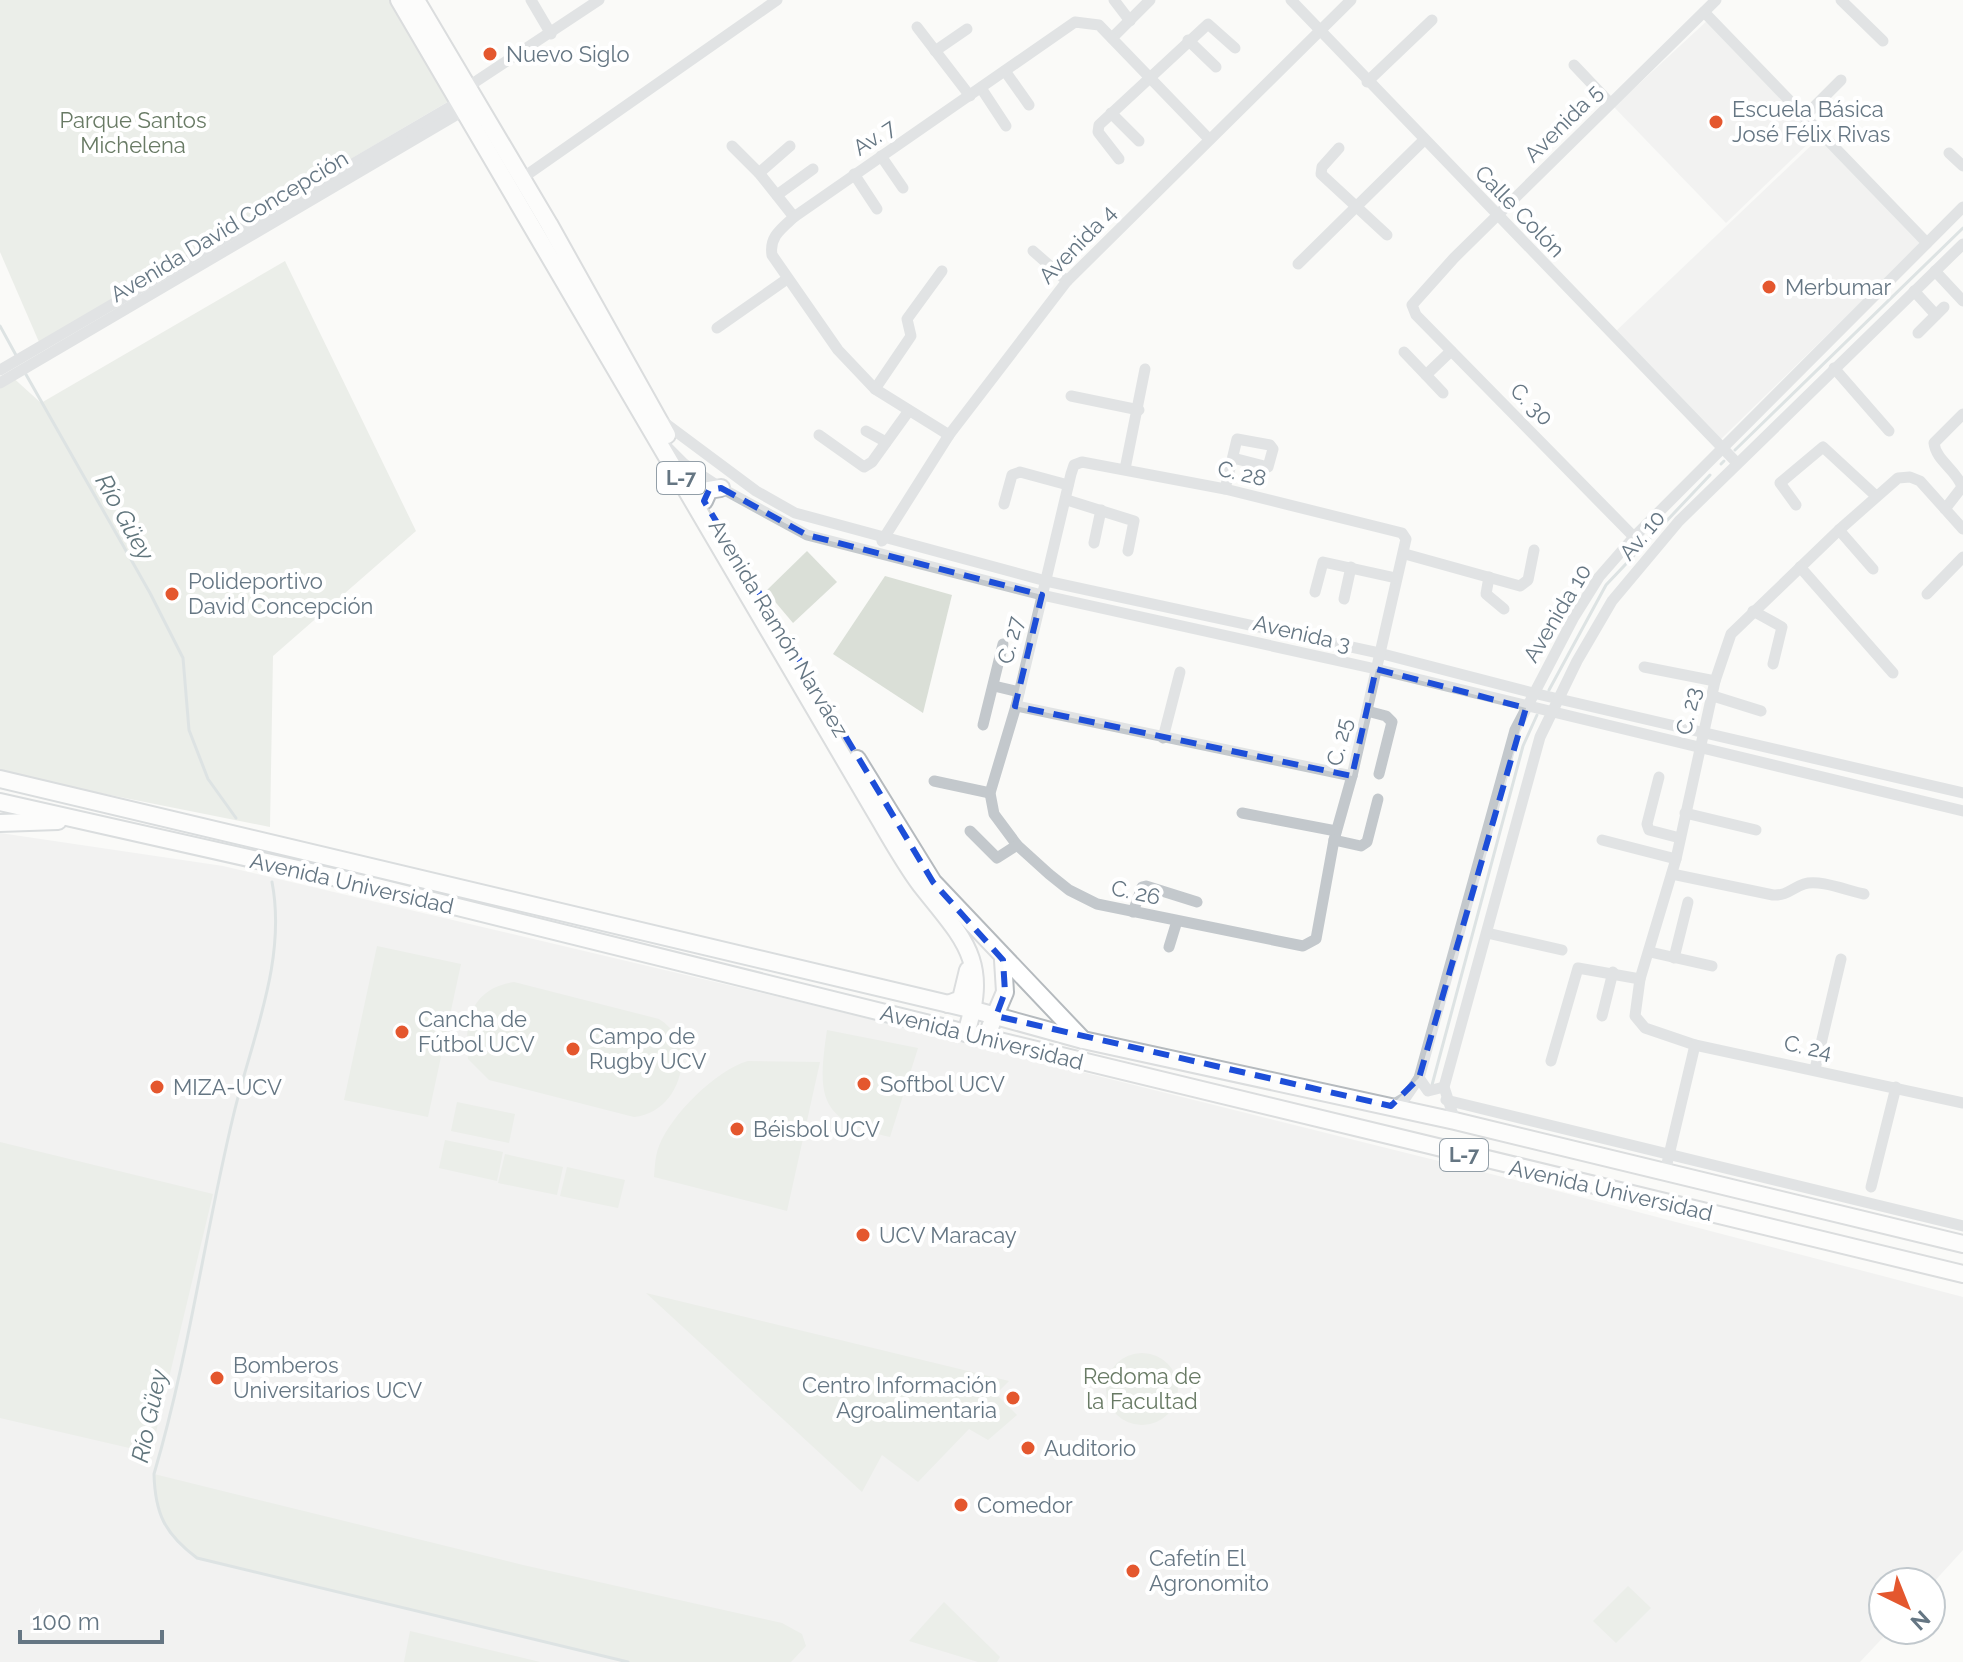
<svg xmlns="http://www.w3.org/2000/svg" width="1963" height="1662" font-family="Raleway,sans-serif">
<rect width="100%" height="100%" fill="#fafaf8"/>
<g fill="#e8e9e9">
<polygon points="1709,19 1816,136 1726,223 1614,107"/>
<polygon points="1819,138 1922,242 1720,440 1615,332"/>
<polygon points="0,833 223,866 809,1004 1527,1183 1963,1297 1963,1550 1931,1585 1931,1582 1883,1582 1883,1630 1890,1630 1860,1662 0,1662"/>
</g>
<g fill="#dadfd7">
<polygon points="0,0 397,0 456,97 39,342 0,252"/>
<polygon points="285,261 416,531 273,656 270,827 0,773 0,379 9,374 41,403"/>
<polygon points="807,551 837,582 793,623 766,591"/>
<polygon points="885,576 952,595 923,713 833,654"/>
<polygon points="377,946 461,964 428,1117 344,1100"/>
<path d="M514 982 659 1019C700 1044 681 1113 634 1117L489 1080 468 1059C464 1020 471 989 514 982Z"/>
<path d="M827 1030 918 1048 890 1137C819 1121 817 1097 827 1030Z"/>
<path d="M748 1061 820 1062 787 1211 654 1177C655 1167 655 1156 659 1146 671 1115 716 1070 748 1061Z"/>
<polygon points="457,1102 515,1114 509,1143 451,1131"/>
<polygon points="445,1140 503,1152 497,1181 439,1168"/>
<polygon points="0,1142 213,1194 151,1453 0,1418"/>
<polygon points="505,1154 563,1167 557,1195 498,1183"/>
<polygon points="567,1167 625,1180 618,1208 560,1196"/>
<polygon points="646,1293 1009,1381 996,1394 1017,1415 988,1440 969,1429 918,1482 882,1455 862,1492"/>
<circle cx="1142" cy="1389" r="36"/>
<path d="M154 1474 523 1565 782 1623 802 1634 806 1646 791 1662H628L197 1558C165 1534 155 1514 154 1474Z"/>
<polygon points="1628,1586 1651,1608 1616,1643 1593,1621"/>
<polygon points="944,1602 1000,1657 997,1662 978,1662 909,1641"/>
<polygon points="410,1631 540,1662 404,1662"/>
</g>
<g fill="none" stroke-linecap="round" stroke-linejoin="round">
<g stroke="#bbc7cb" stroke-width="3">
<polyline points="0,326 17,357"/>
<polyline points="24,371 150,593 183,658 189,730 208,779 236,818"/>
<polyline points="1735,450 1963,228"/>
<polyline points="1721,464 1724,461"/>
<polyline points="1549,690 1606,585 1710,475"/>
<path d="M272 882C287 960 252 1038 234 1113 205 1232 189 1356 154 1474 155 1514 165 1534 197 1558L628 1662"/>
<polyline points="1432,1085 1523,746 1537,715"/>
</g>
<defs>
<g id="secondary">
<polyline points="0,779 974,1010"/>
<polyline points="0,802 373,886 966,1033"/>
<polyline points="0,823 58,821"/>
</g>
<g id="primary">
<path d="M399 0 874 810C889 835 903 861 920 884 963 939 990 959 966 1033L1963 1274"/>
<polyline points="416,0 549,224 667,435"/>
<polyline points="704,501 709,490 721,488"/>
<polyline points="857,759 933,882 1083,1040"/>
<polyline points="948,1004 961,999 968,970"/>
<polyline points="974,1010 1083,1040 1455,1121 1963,1244"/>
<polyline points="985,1039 1005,992 1003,960"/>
</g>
</defs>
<use href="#secondary" stroke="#b3babf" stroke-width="20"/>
<use href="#primary" stroke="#b5babe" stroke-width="20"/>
<g stroke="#c3c8cc" stroke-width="11">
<polyline points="531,0 551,34"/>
<polyline points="1114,0 1130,21"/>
<polyline points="1291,0 1737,463"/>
<polyline points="1841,0 1883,41"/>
<polyline points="1704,12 1927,243"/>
<polyline points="917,27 970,96"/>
<polyline points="1112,38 1150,0"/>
<polyline points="1188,40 1216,67"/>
<polyline points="935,51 967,29"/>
<polyline points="1574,65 1610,103"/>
<polyline points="1005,71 1029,105"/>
<polyline points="1367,82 1432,20"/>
<polyline points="981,88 1006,126"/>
<polyline points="463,90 599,0"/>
<polyline points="1111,113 1139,141"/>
<polyline points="1804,117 1841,80"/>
<polyline points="732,146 759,173 794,217"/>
<polyline points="1339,148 1322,167 1321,174 1387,235"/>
<polyline points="1949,153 1963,166"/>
<polyline points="881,156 903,188"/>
<polyline points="1119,159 1098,132 1099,125 1208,24 1235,48"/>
<polyline points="759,173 790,146"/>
<polyline points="854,174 877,209"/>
<polyline points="521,179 777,0"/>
<polyline points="777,195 813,169"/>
<polyline points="1033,251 1067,281"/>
<polyline points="1298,264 1424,140"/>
<polyline points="1935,271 1963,301"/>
<polyline points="1914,291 1936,315"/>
<polyline points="717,328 787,279"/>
<polyline points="1918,333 1944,307"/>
<polyline points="1404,352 1426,375 1451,351"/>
<polyline points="1834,368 1889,431"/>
<polyline points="0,370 462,100"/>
<polyline points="1426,375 1443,393"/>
<polyline points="0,383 468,108"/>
<polyline points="875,389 911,336 907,319 942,271"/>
<polyline points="1071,396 1139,410"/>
<polyline points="662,421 756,491 795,513 1046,581 1379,653 1533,693 1963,793"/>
<polyline points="866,431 886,442"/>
<polyline points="819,435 864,467 872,462 908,412"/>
<path d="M949 435 875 389 838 350 772 255C769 237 781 229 794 217L1075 22 1099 25 1209 139"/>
<polyline points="666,446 683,463 721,488 807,535 1042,595 1376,669 1963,811"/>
<polygon points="1082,462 1225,489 1402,533 1406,539 1352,776 1334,840 1316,939 1303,946 1097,904 1069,890 1049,874 1017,845 994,814 990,793 1016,706 1071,474 1074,465"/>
<polyline points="1125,469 1145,369"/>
<polyline points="1225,489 1237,439 1270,445 1273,449 1268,467 1233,458"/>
<polyline points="1067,500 1134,521 1128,551"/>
<polyline points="1004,504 1012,475 1020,472 1068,485"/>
<polyline points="1796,505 1780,483 1823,447 1876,496"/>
<path d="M1945 509 1962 487C1957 470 1936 461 1934 443L1963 414"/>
<polyline points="1963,529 1920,481 1910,477 1898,478 1839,530 1731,634 1715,681 1676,859 1640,979 1635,1016 1645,1028 1695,1045 1963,1103"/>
<polyline points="1839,530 1873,569"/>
<polyline points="1634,537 1416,315 1412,305 1454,258 1716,0"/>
<polyline points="882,541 949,435 1067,281 1351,0"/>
<polyline points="1094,543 1101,510"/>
<polyline points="1405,554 1520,586 1528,580 1534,550"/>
<polyline points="1800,567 1893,673"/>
<polyline points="1489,577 1486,594 1504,609"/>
<polyline points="1315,592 1323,562 1396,578"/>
<polyline points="1927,594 1963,557"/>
<polyline points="1344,599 1351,567"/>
<polyline points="1753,611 1782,627 1773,664"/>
<polyline points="1644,667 1715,681"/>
<polyline points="994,686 1019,692"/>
<polyline points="1713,696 1761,711"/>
<polyline points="1016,706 1352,776"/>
<polyline points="1367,711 1386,716 1392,722 1379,774"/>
<polyline points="983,725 1003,644"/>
<polyline points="1163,738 1180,672"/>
<polyline points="1659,777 1647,824 1649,830 1680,838"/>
<polyline points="934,781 990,793"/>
<polyline points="1242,813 1336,831"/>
<polyline points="1685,813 1756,830"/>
<polyline points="970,831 997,858 1017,845"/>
<polyline points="1334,840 1361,846 1367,842 1378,799"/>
<polyline points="1602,840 1676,859"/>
<path d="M1672 874 1773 895C1787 896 1792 888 1804 884 1820 879 1848 891 1864 894"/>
<polyline points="1133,912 1142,887 1146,886 1197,902"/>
<polyline points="1487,933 1562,950"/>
<polyline points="1169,947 1177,921"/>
<polyline points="1650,952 1712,966"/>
<polyline points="1674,958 1688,902"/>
<polyline points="1602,1016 1613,972"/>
<polyline points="1551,1061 1578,968 1640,979"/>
<polyline points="1815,1069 1841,959"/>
<polyline points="1419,1078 1428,1091 1444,1087"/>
<polyline points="1446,1100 1963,1226"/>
<polyline points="1391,1106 1406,1097 1419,1078 1515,730 1574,617 1599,577 1634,537 1963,207"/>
<polyline points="1455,1121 1444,1087 1540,737 1577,661 1612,601 1679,521 1963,244"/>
<polyline points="1665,1172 1695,1045"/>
<polyline points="1871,1187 1896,1087"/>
</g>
<use href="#secondary" stroke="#fff" stroke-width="16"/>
<use href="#primary" stroke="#fff" stroke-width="16"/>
</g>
<path d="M0 0H1963V1662H0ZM721 488 807 535 1042 595 1015 706 1352 776 1376 669 1526 708 1419 1078 1391 1106 996 1016 1005 992 1003 960 933 882 704 501 709 490Z" fill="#fafaf8" fill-opacity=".55" fill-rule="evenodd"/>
<path fill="none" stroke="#1d4ed8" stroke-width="6" stroke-dasharray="16 10" stroke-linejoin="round" d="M721 488 807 535 1042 595 1015 706 1352 776 1376 669 1526 708 1419 1078 1391 1106 996 1016 1005 992 1003 960 933 882 704 501 709 490Z"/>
<g fill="#e4572e" stroke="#fff" stroke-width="3">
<circle cx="490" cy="54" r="8"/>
<circle cx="1716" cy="122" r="8"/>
<circle cx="1769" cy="287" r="8"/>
<circle cx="172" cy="594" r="8"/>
<circle cx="402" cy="1032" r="8"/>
<circle cx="573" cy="1049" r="8"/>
<circle cx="864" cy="1084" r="8"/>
<circle cx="157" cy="1087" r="8"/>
<circle cx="737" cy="1129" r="8"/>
<circle cx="863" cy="1235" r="8"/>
<circle cx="217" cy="1378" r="8"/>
<circle cx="1013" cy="1398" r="8"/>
<circle cx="1028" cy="1448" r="8"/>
<circle cx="961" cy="1505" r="8"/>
<circle cx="1133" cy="1571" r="8"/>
</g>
<g text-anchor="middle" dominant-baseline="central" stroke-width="8" stroke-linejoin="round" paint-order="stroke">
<g fill="#fff" stroke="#939fa8" stroke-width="2">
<rect x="657" y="462" width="48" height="32" rx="6"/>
<rect x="1440" y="1139" width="48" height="32" rx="6"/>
</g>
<g font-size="20" font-weight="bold" fill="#657683">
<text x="681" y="478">L-7</text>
<text x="1464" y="1155">L-7</text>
</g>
<g font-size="22" fill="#657683" stroke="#fff" text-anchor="start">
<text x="506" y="54">Nuevo Siglo</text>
<text x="1732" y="109">Escuela Básica<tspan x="1732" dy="25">José Félix Rivas</tspan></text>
<text x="1785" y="287">Merbumar</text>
<text x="188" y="581">Polideportivo<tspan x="188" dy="25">David Concepción</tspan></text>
<text x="418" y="1019">Cancha de<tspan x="418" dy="25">Fútbol UCV</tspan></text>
<text x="589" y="1036">Campo de<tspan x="589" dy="25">Rugby UCV</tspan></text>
<text x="880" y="1084">Softbol UCV</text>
<text x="173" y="1087">MIZA-UCV</text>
<text x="753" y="1129">Béisbol UCV</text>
<text x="879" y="1235">UCV Maracay</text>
<text x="233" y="1365">Bomberos<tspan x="233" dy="25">Universitarios UCV</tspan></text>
<text x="997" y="1385" text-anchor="end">Centro Información<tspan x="997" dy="25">Agroalimentaria</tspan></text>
<text x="1044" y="1448">Auditorio</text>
<text x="977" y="1505">Comedor</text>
<text x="1149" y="1558">Cafetín El<tspan x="1149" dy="25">Agronomito</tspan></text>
</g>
<g font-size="22" fill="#687a64" stroke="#fff">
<text x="133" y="120">Parque Santos<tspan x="133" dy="25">Michelena</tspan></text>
<text x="1142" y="1376">Redoma de<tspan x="1142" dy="25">la Facultad</tspan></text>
</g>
<g font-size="22" fill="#657683" stroke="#fff">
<text transform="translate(1563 123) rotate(-45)">Avenida 5</text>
<text transform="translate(874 137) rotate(-34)">Av. 7</text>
<text transform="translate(1520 211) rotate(46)">Calle Colón</text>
<text transform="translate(229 226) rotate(-31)">Avenida David Concepción</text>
<text transform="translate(1077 244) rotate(-46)">Avenida 4</text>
<text transform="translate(1532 404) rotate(45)">C. 30</text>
<text transform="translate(1242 473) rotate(13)">C. 28</text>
<text transform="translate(1642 535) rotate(-50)">Av. 10</text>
<text transform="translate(1557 613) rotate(-59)">Avenida 10</text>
<text transform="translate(779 628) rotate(59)">Avenida Ramón Narváez</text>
<text transform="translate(1302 633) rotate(13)">Avenida 3</text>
<text transform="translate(1010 640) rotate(-76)">C. 27</text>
<text transform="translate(1688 711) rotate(-77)">C. 23</text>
<text transform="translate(1339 742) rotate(-77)">C. 25</text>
<text transform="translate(352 883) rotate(13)">Avenida Universidad</text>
<text transform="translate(1136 892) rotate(12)">C. 26</text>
<text transform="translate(982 1037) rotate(14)">Avenida Universidad</text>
<text transform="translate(1808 1047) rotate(12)">C. 24</text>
<text transform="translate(1611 1190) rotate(13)">Avenida Universidad</text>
</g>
<g font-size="24" font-style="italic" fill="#60757c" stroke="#fff">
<text transform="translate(125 517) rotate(61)">Río Güey</text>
<text transform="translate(149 1416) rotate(-78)">Río Güey</text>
</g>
</g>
<g transform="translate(1907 1606) rotate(137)"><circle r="38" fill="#ffffff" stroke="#c1c8cd" stroke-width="2"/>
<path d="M0-6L14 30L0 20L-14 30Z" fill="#e4572e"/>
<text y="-12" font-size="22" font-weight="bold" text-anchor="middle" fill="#657683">N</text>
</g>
<path d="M20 1630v12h142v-12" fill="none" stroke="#657683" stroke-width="4"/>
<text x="32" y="1630" font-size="24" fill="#657683" stroke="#ffffff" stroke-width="6" paint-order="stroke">100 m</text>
</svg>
